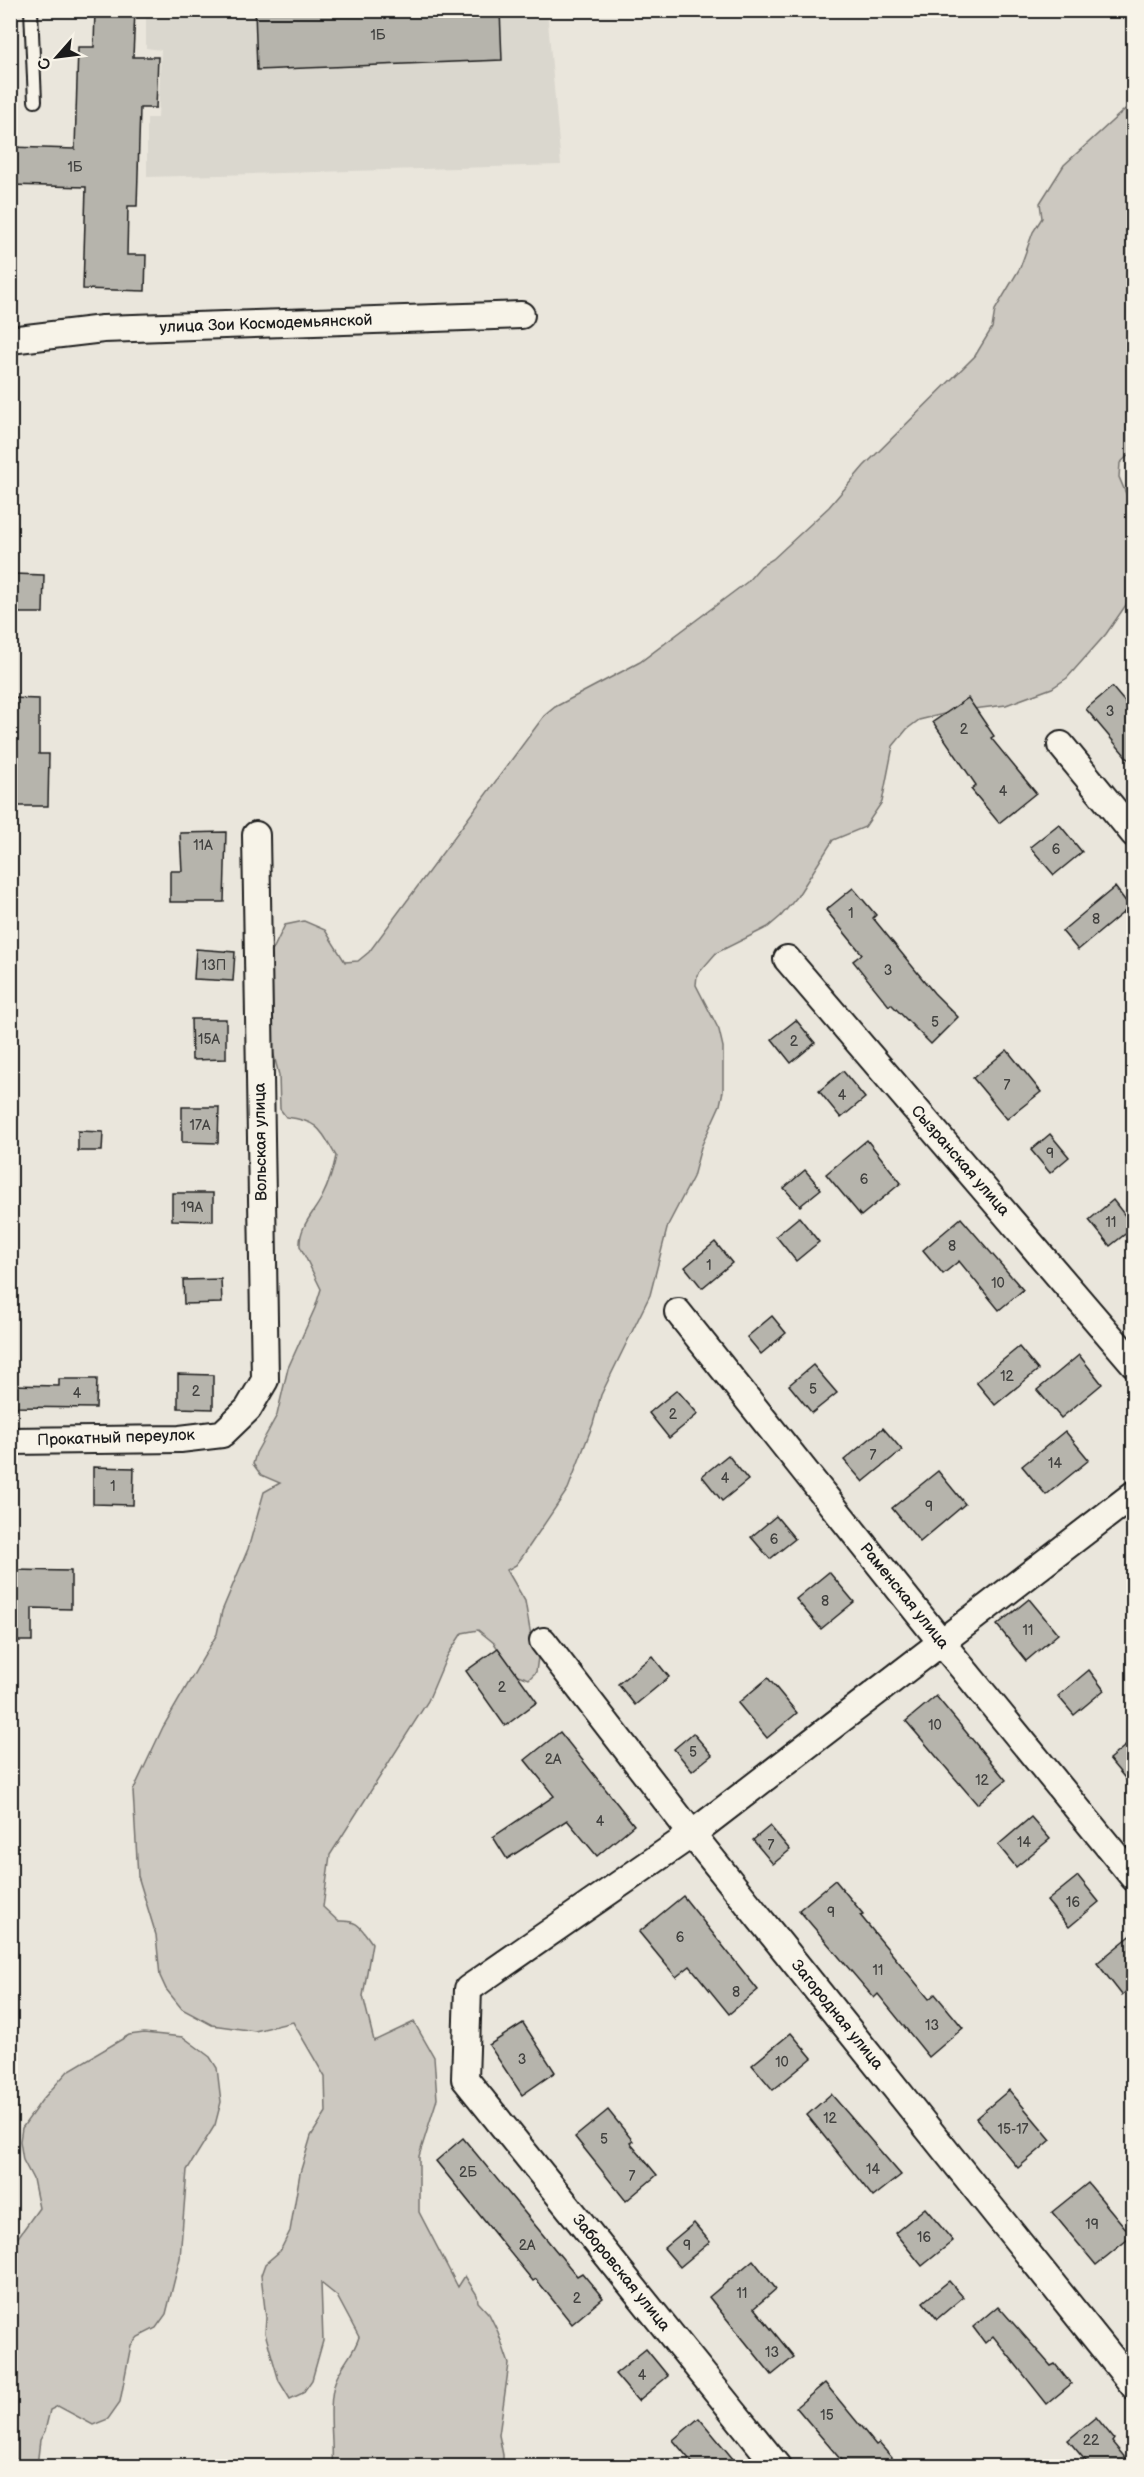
<svg xmlns="http://www.w3.org/2000/svg" width="1144" height="2477" font-family="'Balsamiq Sans',sans-serif">
<rect width="100%" height="100%" fill="#eae6dc"/>
<filter id="ink" filterUnits="userSpaceOnUse"><feTurbulence type="fractalNoise" baseFrequency=".0167" numOctaves="2"/><feDisplacementMap in="SourceGraphic" scale="12" xChannelSelector="R" yChannelSelector="G"/><feConvolveMatrix kernelMatrix="1 2 1 2 8 2 1 2 1" color-interpolation-filters="sRGB"/></filter>
<g filter="url(#ink)">
<polygon fill="#dad7ce" points="146,11 547,11 561,165 147,177 147,118 158,118 161,50 146,48"/>
<g fill="#ccc8c0" stroke="#74726e" stroke-width="1.5">
<path d="M1133 102 1134 450 1120 463 1119 477 1133 510V584L1126 605 1106 634 1067 678 1052 688 1006 705 956 711 919 720 907 729 893 746 882 802 865 827 833 840 797 897 781 916 768 927 716 953 697 975 696 985 719 1030 723 1047V1091L720 1105 701 1147 693 1177 668 1225 650 1295 601 1395 593 1424 568 1489 522 1557 516 1565 507 1570 525 1601 532 1642 538 1657 536 1672 529 1679 515 1674 494 1643 478 1630 462 1633 447 1656 428 1701 330 1855 323 1907 338 1921C359 1920 360 1927 372 1943L363 1996 374 2041 414 2022 434 2057 437 2099 419 2156V2212L458 2287 465 2276 477 2295 478 2302 489 2314 498 2332 509 2364 499 2435 503 2455V2466H332C334 2441 327 2406 335 2382 341 2365 354 2354 359 2337L337 2296 321 2283 323 2341 312 2380 303 2393 290 2399 279 2381 265 2333 266 2318 261 2275 265 2264 280 2251 290 2231 300 2173 311 2136 326 2112 325 2077 293 2022 255 2031 212 2025 182 2009 166 1989 160 1976 156 1935 138 1876 133 1791 163 1727 217 1634 222 1611 248 1549 264 1492 280 1483 261 1475 253 1464 256 1453 277 1415 288 1368 315 1308 321 1289 300 1246C299 1226 314 1213 322 1197 329 1183 333 1171 336 1156 320 1129 319 1121 286 1117L280 1109 279 1075 265 1020V966L285 925 304 921 325 930 345 962 358 961 369 952 544 716 555 707 640 662 747 582 761 566 773 559 829 507 864 466 975 356 992 328 995 310 1020 268 1033 232 1042 218 1040 203 1064 165Z"/>
<polygon points="144,2033 183,2037 210,2057 217,2068 221,2102 215,2125 187,2170 180,2258 166,2314 156,2328 138,2337 131,2345 120,2402 108,2419 93,2425 58,2406 50,2410 45,2431 40,2440 37,2466 11,2466 11,2247 39,2208 33,2179 23,2160 20,2141 22,2128 42,2100 68,2071 129,2035"/>
</g>
<g fill="#b6b4ac" stroke="#1c1c1c" stroke-width="1.5">
<polygon points="95,10 135,10 133,57 158,57 156,108 140,108 137,206 128,206 127,255 146,255 145,291 83,289 86,187 10,185 10,147 75,149 78,47 94,47"/>
<polygon points="255,10 500,10 502,60 257,70"/>
<polygon points="14,574 44,575 43,613 13,613"/>
<polygon points="1112,687 1134,713 1134,766 1086,709"/>
<polygon points="10,698 39,699 39,754 49,754 48,806 10,806"/>
<polygon points="968,698 994,736 991,738 1036,793 999,823 971,789 976,785 933,722"/>
<polygon points="1059,824 1082,852 1054,875 1030,847"/>
<polygon points="226,832 224,902 170,902 170,871 182,871 180,833"/>
<polygon points="1115,887 1130,907 1078,950 1062,931"/>
<polygon points="853,888 876,915 873,918 934,993 958,1017 931,1044 891,1004 889,1006 853,961 862,954 826,910"/>
<polygon points="196,949 235,952 233,981 194,979"/>
<polygon points="191,1019 226,1019 226,1059 192,1060"/>
<polygon points="796,1020 815,1043 791,1063 772,1039"/>
<polygon points="1007,1050 1041,1092 1007,1119 973,1078"/>
<polygon points="843,1071 865,1098 841,1118 819,1091"/>
<polygon points="182,1107 219,1107 218,1143 182,1142"/>
<polygon points="78,1131 103,1132 102,1151 78,1151"/>
<polygon points="1050,1134 1069,1157 1050,1173 1031,1150"/>
<polygon points="867,1140 901,1183 861,1216 826,1174"/>
<polygon points="805,1170 821,1189 800,1206 784,1188"/>
<polygon points="172,1193 213,1193 213,1221 172,1220"/>
<polygon points="1113,1200 1134,1227 1110,1246 1089,1220"/>
<polygon points="799,1217 819,1242 796,1261 776,1236"/>
<polygon points="961,1218 1023,1290 999,1310 959,1261 943,1274 923,1250"/>
<polygon points="715,1242 732,1263 702,1288 685,1267"/>
<polygon points="221,1279 222,1303 184,1304 183,1280"/>
<polygon points="772,1316 786,1333 761,1354 747,1337"/>
<polygon points="1019,1347 1038,1370 995,1405 976,1382"/>
<polygon points="1079,1355 1102,1384 1061,1418 1037,1390"/>
<polygon points="813,1365 837,1393 812,1413 789,1385"/>
<polygon points="178,1374 213,1375 213,1409 178,1408"/>
<polygon points="59,1379 97,1379 96,1408 10,1407 10,1385 59,1386"/>
<polygon points="677,1390 698,1414 669,1438 649,1413"/>
<polygon points="883,1428 902,1450 863,1482 844,1460"/>
<polygon points="1065,1431 1089,1460 1046,1495 1022,1466"/>
<polygon points="728,1455 748,1480 722,1501 702,1476"/>
<polygon points="93,1467 134,1468 133,1505 93,1504"/>
<polygon points="938,1471 965,1504 920,1542 892,1508"/>
<polygon points="776,1516 795,1539 770,1559 751,1537"/>
<polygon points="10,1570 71,1571 71,1609 32,1608 32,1641 10,1641"/>
<polygon points="829,1572 854,1602 821,1629 796,1599"/>
<polygon points="1029,1599 1058,1634 1026,1661 997,1625"/>
<polygon points="498,1648 537,1702 505,1726 466,1671"/>
<polygon points="652,1656 669,1677 635,1705 618,1684"/>
<polygon points="1089,1670 1104,1690 1074,1715 1058,1696"/>
<polygon points="768,1678 797,1713 767,1738 738,1703"/>
<polygon points="936,1696 1006,1780 977,1804 906,1721"/>
<polygon points="560,1732 634,1825 597,1856 567,1820 507,1859 493,1837 554,1796 525,1760"/>
<polygon points="693,1733 712,1755 692,1771 674,1749"/>
<polygon points="1134,1739 1134,1789 1109,1759"/>
<polygon points="1031,1817 1050,1839 1016,1867 998,1845"/>
<polygon points="770,1826 790,1850 773,1864 753,1840"/>
<polygon points="1078,1876 1099,1902 1069,1927 1047,1901"/>
<polygon points="835,1880 863,1914 860,1915 929,1999 935,1994 963,2028 929,2057 878,1994 874,1998 799,1910"/>
<polygon points="683,1896 758,1990 729,2014 690,1966 676,1977 639,1932"/>
<polygon points="1134,1933 1134,1985 1122,1995 1097,1963"/>
<polygon points="523,2023 555,2072 522,2095 489,2045"/>
<polygon points="791,2033 812,2058 773,2090 752,2065"/>
<polygon points="1009,2090 1051,2140 1018,2168 976,2118"/>
<polygon points="831,2094 901,2175 873,2197 807,2115"/>
<polygon points="608,2110 633,2141 630,2143 657,2175 626,2201 575,2137"/>
<polygon points="463,2138 577,2276 582,2273 603,2298 572,2324 536,2279 533,2281 436,2161"/>
<polygon points="1088,2183 1132,2236 1096,2265 1052,2212"/>
<polygon points="925,2208 953,2241 922,2266 895,2233"/>
<polygon points="694,2223 710,2242 680,2267 664,2248"/>
<polygon points="753,2260 776,2289 754,2308 794,2357 772,2375 709,2297"/>
<polygon points="949,2281 963,2297 937,2319 923,2302"/>
<polygon points="998,2306 1051,2366 1055,2364 1071,2384 1047,2404 993,2336 985,2343 973,2327"/>
<polygon points="646,2349 668,2376 638,2401 615,2374"/>
<polygon points="825,2383 876,2445 879,2443 899,2466 846,2466 796,2407"/>
<polygon points="1096,2417 1114,2439 1112,2442 1132,2466 1090,2466 1068,2440"/>
<polygon points="699,2418 739,2466 695,2466 673,2440"/>
</g>
<g fill="none" stroke-linecap="round" stroke-linejoin="round">
<defs>
<polyline id="service" points="31,10 35,101"/>
<g id="minor">
<polyline points="10,340 103,329 521,315"/>
<polyline points="1061,745 1134,834"/>
<polyline points="787,959 1134,1364"/>
<polyline points="678,1312 942,1643 1134,1878"/>
<polyline points="10,1441 180,1439 222,1434 248,1409 265,1380 256,835"/>
<polyline points="543,1641 692,1834 1134,2386"/>
<polyline points="777,2466 465,2079 468,1989 692,1834 1134,1494"/>
</g>
</defs>
<use href="#service" stroke="#1c1c1c" stroke-width="16"/>
<use href="#minor" stroke="#1c1c1c" stroke-width="30"/>
<use href="#service" stroke="#f7f3e8" stroke-width="12"/>
<use href="#minor" stroke="#f7f3e8" stroke-width="26"/>
</g>
</g>
<g text-anchor="middle" dominant-baseline="central" stroke-width="5" stroke-linejoin="round" paint-order="stroke">
<g font-size="14" fill="#424240">
<text x="378" y="35">1Б</text>
<text x="75" y="167">1Б</text>
<text x="1110" y="711">3</text>
<text x="964" y="729">2</text>
<text x="1003" y="791">4</text>
<text x="203" y="845">11А</text>
<text x="1056" y="849">6</text>
<text x="851" y="913">1</text>
<text x="1096" y="919">8</text>
<text x="214" y="965">13П</text>
<text x="888" y="970">3</text>
<text x="935" y="1022">5</text>
<text x="209" y="1039">15А</text>
<text x="794" y="1041">2</text>
<text x="1007" y="1085">7</text>
<text x="842" y="1095">4</text>
<text x="200" y="1125">17А</text>
<text x="1050" y="1153">9</text>
<text x="864" y="1179">6</text>
<text x="192" y="1207">19А</text>
<text x="1111" y="1222">11</text>
<text x="952" y="1246">8</text>
<text x="709" y="1265">1</text>
<text x="998" y="1283">10</text>
<text x="1007" y="1376">12</text>
<text x="813" y="1389">5</text>
<text x="196" y="1391">2</text>
<text x="77" y="1393">4</text>
<text x="673" y="1414">2</text>
<text x="873" y="1455">7</text>
<text x="1055" y="1463">14</text>
<text x="725" y="1478">4</text>
<text x="113" y="1486">1</text>
<text x="929" y="1506">9</text>
<text x="774" y="1539">6</text>
<text x="825" y="1601">8</text>
<text x="1028" y="1630">11</text>
<text x="502" y="1687">2</text>
<text x="935" y="1725">10</text>
<text x="693" y="1752">5</text>
<text x="553" y="1759">2А</text>
<text x="982" y="1780">12</text>
<text x="600" y="1821">4</text>
<text x="1024" y="1842">14</text>
<text x="771" y="1845">7</text>
<text x="1073" y="1902">16</text>
<text x="831" y="1912">9</text>
<text x="680" y="1937">6</text>
<text x="878" y="1970">11</text>
<text x="736" y="1992">8</text>
<text x="932" y="2025">13</text>
<text x="522" y="2059">3</text>
<text x="782" y="2062">10</text>
<text x="830" y="2118">12</text>
<text x="1013" y="2129">15-17</text>
<text x="604" y="2139">5</text>
<text x="873" y="2169">14</text>
<text x="468" y="2172">2Б</text>
<text x="632" y="2176">7</text>
<text x="1092" y="2224">19</text>
<text x="924" y="2237">16</text>
<text x="527" y="2245">2А</text>
<text x="687" y="2245">9</text>
<text x="742" y="2293">11</text>
<text x="577" y="2298">2</text>
<text x="772" y="2352">13</text>
<text x="642" y="2375">4</text>
<text x="827" y="2415">15</text>
<text x="1091" y="2440">22</text>
</g>
<g font-size="16" fill="#1c1c1c" stroke="#f7f3e8">
<text transform="translate(266 324) rotate(-2)">улица Зои Космодемьянской</text>
<text transform="translate(261 1142) rotate(-91)">Вольская улица</text>
<text transform="translate(960 1161) rotate(49)">Сызранская улица</text>
<text transform="translate(116 1438) rotate(-2)">Прокатный переулок</text>
<text transform="translate(904 1596) rotate(51)">Раменская улица</text>
<text transform="translate(837 2015) rotate(51)">Загородная улица</text>
<text transform="translate(621 2273) rotate(51)">Заборовская улица</text>
</g>
</g>
<rect width="1144" height="2477" fill="none" stroke="#f7f3e8" stroke-width="36"/>
<rect x="18" y="18" width="1108" height="2441" fill="none" stroke="#1c1c1c" stroke-width="2" filter="url(#ink)"/>
<g transform="translate(57 57) rotate(242)" stroke="#f7f3e8" stroke-width="4.5" paint-order="stroke">
<path d="M0-4.5L10 22L0 15L-10 22Z" fill="#1c1c1c"/>
<text y="-9" font-size="16" font-weight="bold" text-anchor="middle" fill="#1c1c1c">С</text>
</g>
</svg>
